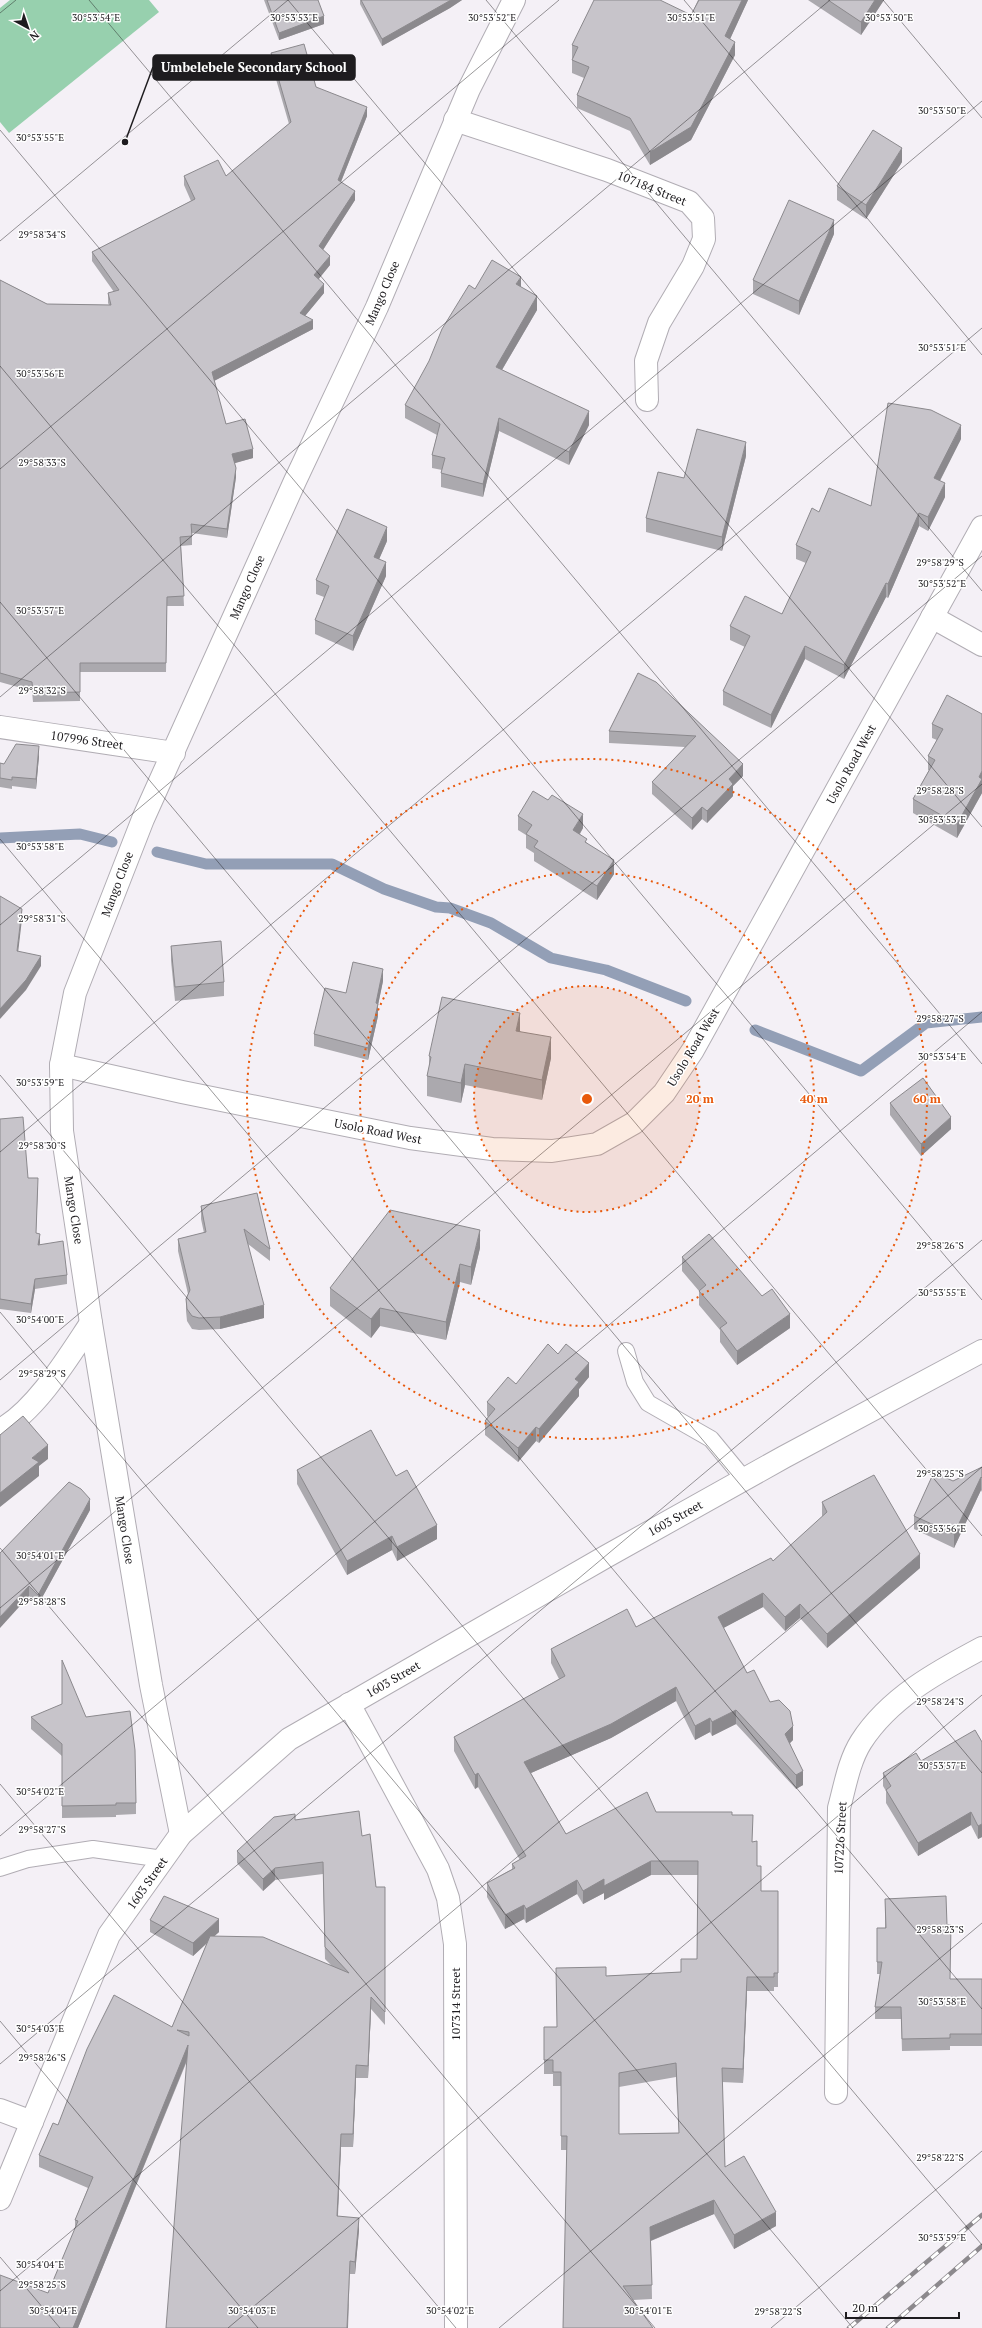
<svg xmlns="http://www.w3.org/2000/svg" width="982" height="2328" font-family="'PT Serif',serif">
<rect width="100%" height="100%" fill="#f4f0f6"/>
<polygon fill="#97d0ae" points="10,0 149,0 159,12 9,133 0,122 0,8"/>
<g fill="none" stroke-linecap="round" stroke-linejoin="round">
<g stroke="#939fb6" stroke-width="11">
<polyline points="0,838 80,834 112,842"/>
<polyline points="157,852 206,864 332,864 384,889 436,907 450,908 491,923 551,958 606,970 686,1001"/>
<polyline points="755,1030 861,1071 926,1023 982,1017"/>
</g>
<defs>
<g id="service">
<polyline points="626,1351 635,1382 648,1403 711,1439 744,1479"/>
<polyline points="0,1868 28,1859 93,1849 163,1859"/>
</g>
<g id="minor">
<polyline points="455,120 607,170 689,202 703,218 704,239 693,266 659,323 646,361 647,400"/>
<polyline points="932,617 982,645"/>
<polyline points="0,727 174,753"/>
<polyline points="61,1065 182,1092 410,1138 492,1149 552,1151 597,1144 634,1123 664,1093 693,1050 982,527"/>
<path d="M0 1430C36 1411 69 1356 91 1323"/>
<polyline points="349,1704 438,1869 448,1898 455,1944 456,2328"/>
<polyline points="181,1834 151,1685 91,1323 62,1131 61,1065 75,993 143,819 295,481 377,307 469,89 514,0"/>
<path d="M836 2093 839 1808C845 1786 849 1761 861 1742 889 1698 937 1672 982 1648"/>
<polyline points="0,2110 32,2122"/>
</g>
<polyline id="tertiary" points="0,2199 109,1935 181,1834 289,1739 607,1556 784,1457 982,1351"/>
</defs>
<use href="#service" stroke="#b1adb4" stroke-width="18"/>
<use href="#minor" stroke="#b1adb4" stroke-width="24"/>
<use href="#tertiary" stroke="#b1adb4" stroke-width="24"/>
<use href="#service" stroke="#fff" stroke-width="16"/>
<use href="#minor" stroke="#fff" stroke-width="22"/>
<use href="#tertiary" stroke="#fff" stroke-width="22"/>
<defs>
<g id="rail">
<polyline points="849,2328 982,2215"/>
<polyline points="888,2328 982,2246"/>
</g>
</defs>
<use href="#rail" stroke="#8c898d" stroke-width="4.5"/>
<use href="#rail" stroke="#fff" stroke-width="3" stroke-dasharray="9" stroke-linecap="butt"/>
</g>
<g fill="#aba9ae" fill-rule="evenodd">
<polygon points="264,0 318,0 324,24 279,40"/>
<polygon points="360,0 462,0 450,8 382,46 360,4"/>
<polygon points="698,0 748,0 730,39 735,55 691,140 650,165 630,131 577,108 577,95 584,78 572,73 572,60 573,59 572,58 572,45 691,15"/>
<polygon points="808,0 884,0 861,35"/>
<polygon points="271,53 316,87 367,116 341,182 355,200 323,250 330,265 318,279 324,293 305,316 313,329 214,381 226,424 253,458 234,463 236,477 227,538 192,533 192,545 181,546 184,606 167,606 166,672 80,672 80,701 33,702 32,691 0,682 0,280 47,304 109,305 108,303 108,293 114,292 92,261 92,252 191,201 184,185 184,176 226,176 289,124 271,62"/>
<polygon points="902,162 866,219 837,200 837,186"/>
<polygon points="834,234 799,315 753,294 753,280"/>
<polygon points="521,287 537,310 502,370 589,425 569,465 499,431 483,497 441,487 441,473 442,470 432,468 432,455 437,435 405,418 405,405"/>
<polygon points="961,439 940,481 945,497 928,531 919,526 888,598 886,597 844,679 805,659 771,728 723,705 723,691 745,647 730,640 730,626 782,614 806,563 796,559 796,545 819,512 871,506"/>
<polygon points="746,456 722,551 646,532 646,518"/>
<polygon points="387,541 379,559 386,576 353,651 315,634 315,620 324,597 316,594 316,580"/>
<polygon points="638,673 743,776 733,786 733,796 707,823 702,819 692,830 652,794 652,782 685,747 609,743 609,731"/>
<polygon points="982,714 982,793 957,838 913,813 913,799 929,770 928,770 928,756 937,740 932,738 932,724"/>
<polygon points="39,756 36,789 12,786 12,789 0,787 0,763 4,764"/>
<polygon points="518,816 583,828 580,834 587,843 614,874 597,900 534,861 534,853 526,848 526,835 518,830"/>
<polygon points="171,946 224,982 224,996 175,1001 171,961"/>
<polygon points="383,981 378,1005 378,1016 368,1060 314,1046 314,1034 346,993"/>
<polygon points="520,1031 551,1058 542,1100 465,1085 461,1103 427,1096 427,1076 429,1068 429,1056"/>
<polygon points="890,1103 951,1129 921,1156 890,1115"/>
<polygon points="0,1119 28,1178 38,1188 36,1233 40,1243 39,1244 67,1275 67,1284 35,1289 31,1313 0,1309"/>
<polygon points="257,1193 270,1249 270,1261 248,1244 264,1318 220,1329 199,1330 192,1329 187,1321 186,1311 186,1299 188,1294 178,1251 178,1239 204,1233 201,1219 201,1206"/>
<polygon points="480,1248 471,1285 460,1282 446,1340 380,1326 371,1338 330,1306 330,1288"/>
<polygon points="682,1257 790,1328 737,1365 720,1342 720,1330 699,1305 699,1291 682,1271"/>
<polygon points="558,1354 589,1377 579,1389 579,1396 539,1443 536,1441 518,1462 485,1435 485,1421 488,1417 487,1416 487,1402 516,1384"/>
<polygon points="982,1467 982,1492 981,1490 954,1548 914,1529 914,1516 953,1481"/>
<polygon points="297,1470 396,1476 437,1539 397,1561 392,1550 347,1575 297,1484"/>
<path d="M822 1502 920 1568 827 1648 800 1618 785 1631 763 1607 723 1628 747 1673 770 1702 793 1740 790 1743 803 1785 796 1789 736 1724 712 1736 710 1732 695 1740 676 1701 611 1738 531 1773 566 1834 656 1812 732 1815 752 1842 757 1866 761 1891H778V1987H774V1991H747L743 2083 722 2082 725 2167 776 2226 734 2249 714 2214 651 2241 652 2299 633 2300 563 2328 567 2150H561V2086H553V2074H544V2027H557L606 1976 681 1972 697 1959 698 1875H651L604 1900V1893L583 1904 577 1894 526 1923 524 1919 505 1929 487 1897V1883L512 1869V1864L520 1860 478 1787 475 1789 454 1751V1737L559 1679 551 1663V1649L636 1627 773 1561 822 1517ZM676 2077 679 2133 619 2134V2087Z"/>
<polygon points="90,1510 38,1605 29,1596 0,1553"/>
<polygon points="31,1717 86,1717 136,1803 136,1814 116,1815 116,1817 62,1818 62,1756 31,1729"/>
<polygon points="982,1742 982,1837 978,1839 971,1825 918,1856 886,1803 886,1791 883,1786 883,1773"/>
<polygon points="295,1820 362,1836 376,1887 385,1887 385,2025 371,2009 368,2078 356,2078 353,2147 341,2147 338,2216 359,2230 355,2274 350,2274 187,2061 78,2328 0,2328 48,2293 75,2229 75,2220 88,2188 39,2167 39,2155 58,2125 172,2027 207,1943 193,1956 150,1932 150,1920 219,1932 214,1936 331,1965 325,1959 323,1874 275,1880 263,1891 237,1863 237,1851"/>
<polygon points="885,1899 950,1979 982,1979 982,2046 950,2046 950,2050 902,2051 901,2019 875,2019 875,2007 880,1974 877,1974 877,1928 885,1928"/>
</g>
<g fill="#8b898d">
<polygon points="451,0 462,0 450,8 382,46 382,39"/>
<polygon points="742,0 748,0 725,50 725,36"/>
<polygon points="875,0 884,0 861,35 861,22"/>
<polygon points="324,16 324,24 279,40 279,33"/>
<polygon points="735,42 735,55 691,140 650,165 650,152"/>
<polygon points="367,107 367,116 338,189 338,180"/>
<polygon points="902,148 902,162 866,219 866,205"/>
<polygon points="355,191 355,200 319,256 319,246"/>
<polygon points="834,220 834,234 799,315 799,301"/>
<polygon points="330,256 330,265 314,285 314,275"/>
<polygon points="521,277 521,290 516,284"/>
<polygon points="324,284 324,293 300,322 300,313"/>
<polygon points="537,296 537,310 496,380 496,367"/>
<polygon points="313,320 313,329 212,382 212,372"/>
<polygon points="589,411 589,425 569,465 569,452"/>
<polygon points="499,418 499,431 483,497 483,484"/>
<polygon points="961,425 961,439 934,492 934,478"/>
<polygon points="746,442 746,456 722,551 722,537"/>
<polygon points="253,449 253,458 232,464 232,454"/>
<polygon points="236,468 236,477 227,538 227,529"/>
<polygon points="945,483 945,497 928,531 928,517"/>
<polygon points="919,513 919,526 888,598 888,584"/>
<polygon points="387,527 387,541 374,571 374,557"/>
<polygon points="386,562 386,576 353,651 353,636"/>
<polygon points="886,583 886,597 844,679 844,665"/>
<polygon points="805,646 805,659 771,728 771,715"/>
<polygon points="39,746 39,756 36,789 36,779"/>
<polygon points="743,764 743,776 733,786 733,796 707,823 707,811 729,779"/>
<polygon points="982,771 982,793 957,838 957,824"/>
<polygon points="702,807 702,819 692,830 692,818"/>
<polygon points="583,814 583,828 573,844 573,830"/>
<polygon points="614,860 614,874 597,900 597,886"/>
<polygon points="22,909 22,919 17,962 17,951"/>
<polygon points="41,956 41,966 26,990 0,1019 0,1009"/>
<polygon points="383,969 383,981 378,1005 378,1016 368,1060 368,1048 376,1003"/>
<polygon points="520,1013 520,1033 516,1031"/>
<polygon points="551,1037 551,1058 542,1100 542,1080"/>
<polygon points="465,1064 465,1085 461,1103 461,1083"/>
<polygon points="951,1117 951,1129 921,1156 921,1144"/>
<polygon points="480,1230 480,1248 471,1285 471,1267"/>
<polygon points="40,1234 40,1243 38,1254 38,1245"/>
<polygon points="460,1264 460,1282 446,1340 446,1322"/>
<polygon points="35,1279 35,1289 31,1313 31,1304"/>
<polygon points="264,1305 264,1318 220,1329 220,1317"/>
<polygon points="380,1308 380,1326 371,1338 371,1319"/>
<polygon points="790,1314 790,1328 737,1365 737,1351"/>
<polygon points="589,1363 589,1377 579,1389 579,1396 539,1443 539,1429 575,1379"/>
<polygon points="536,1427 536,1441 518,1462 518,1448"/>
<polygon points="48,1445 48,1459 39,1466 39,1476 0,1507 0,1493 32,1458"/>
<polygon points="981,1477 981,1490 954,1548 954,1534"/>
<polygon points="90,1499 90,1510 38,1605 38,1595"/>
<polygon points="437,1525 437,1539 397,1561 397,1547"/>
<polygon points="392,1536 392,1550 347,1575 347,1561"/>
<polygon points="920,1554 920,1568 827,1648 827,1634"/>
<polygon points="29,1586 29,1596 0,1628 0,1617"/>
<polygon points="763,1593 763,1607 718,1631 718,1617"/>
<polygon points="800,1604 800,1618 785,1631 785,1617"/>
<polygon points="676,1687 676,1701 611,1738 524,1776 524,1762"/>
<polygon points="736,1710 736,1724 712,1736 712,1722"/>
<polygon points="710,1718 710,1732 695,1740 695,1726"/>
<polygon points="793,1726 793,1740 785,1748 785,1734"/>
<polygon points="803,1771 803,1785 796,1789 796,1775"/>
<polygon points="478,1773 478,1787 475,1789 475,1775"/>
<polygon points="971,1812 971,1825 918,1856 918,1843"/>
<polygon points="982,1824 982,1837 978,1839 978,1826"/>
<polygon points="651,1861 651,1875 604,1900 604,1886"/>
<polygon points="275,1868 275,1880 263,1891 263,1879"/>
<polygon points="604,1879 604,1893 583,1904 583,1891"/>
<polygon points="577,1880 577,1894 526,1923 526,1909"/>
<polygon points="524,1905 524,1919 505,1929 505,1915"/>
<polygon points="219,1919 219,1932 193,1956 193,1943"/>
<polygon points="747,1977 747,1991 743,2083 743,2069"/>
<polygon points="371,1997 371,2009 368,2078 368,2066"/>
<polygon points="188,2045 188,2057 78,2328 73,2328"/>
<polygon points="356,2065 356,2078 353,2147 353,2134"/>
<polygon points="341,2134 341,2147 337,2228 337,2216"/>
<polygon points="714,2200 714,2214 650,2241 650,2227"/>
<polygon points="776,2212 776,2226 734,2249 734,2235"/>
<polygon points="359,2218 359,2230 355,2274 355,2262"/>
<polygon points="350,2261 348,2328 347,2328"/>
</g>
<g fill="#c7c4ca" stroke="#8b898d" fill-rule="evenodd">
<polygon points="267,0 318,0 324,16 279,33"/>
<polygon points="361,0 451,0 382,39"/>
<polygon points="594,0 660,0 691,15 699,0 742,0 725,36 735,42 691,127 650,152 630,118 577,95 589,67 572,60 578,47 572,45"/>
<polygon points="828,0 875,0 861,22"/>
<polygon points="304,44 316,87 367,107 338,180 355,191 319,246 330,256 314,275 324,284 300,313 313,320 212,372 226,424 245,419 253,449 232,454 236,468 227,529 191,524 192,536 180,537 184,596 167,597 166,663 80,663 80,692 33,693 32,682 0,673 0,280 47,304 111,305 108,293 119,290 92,252 195,199 184,176 218,160 226,176 291,122 271,53"/>
<polygon points="873,130 902,148 866,205 837,186"/>
<polygon points="789,200 834,220 799,301 753,280"/>
<polygon points="492,260 521,277 516,284 537,296 496,367 589,411 569,452 499,418 483,484 441,473 445,458 432,455 440,424 405,405 429,361 442,329 469,285 475,289"/>
<polygon points="888,403 931,410 961,425 934,478 945,483 928,517 919,513 888,584 886,583 844,665 805,646 771,715 723,691 750,636 730,626 745,596 782,614 811,552 796,545 812,508 819,512 829,488 871,506"/>
<polygon points="697,429 746,442 722,537 646,518 658,472 684,478"/>
<polygon points="347,509 387,527 374,557 386,562 353,636 315,620 329,586 316,580"/>
<polygon points="638,673 656,682 743,764 729,779 733,784 707,811 702,807 692,818 652,782 696,736 609,731"/>
<polygon points="947,695 982,714 982,771 979,777 982,779 957,824 913,799 935,760 928,756 943,729 932,724"/>
<polygon points="16,744 39,746 36,779 12,777 12,780 0,778 0,763 4,764"/>
<polygon points="533,791 548,800 552,795 583,814 573,830 587,839 585,842 614,860 597,886 534,847 538,841 526,834 532,825 518,816"/>
<polygon points="0,896 22,909 17,951 41,956 26,980 0,1009"/>
<polygon points="221,941 224,982 175,987 171,946"/>
<polygon points="353,962 383,969 376,1003 378,1004 368,1048 314,1034 325,988 346,993"/>
<polygon points="442,997 520,1013 516,1031 551,1037 542,1080 465,1064 461,1083 427,1076 431,1057 429,1056"/>
<polygon points="923,1078 951,1117 921,1144 890,1103"/>
<polygon points="23,1117 28,1178 38,1178 36,1233 40,1234 38,1245 63,1241 67,1275 35,1279 31,1304 0,1299 0,1119"/>
<polygon points="257,1193 270,1249 244,1229 264,1305 220,1317 199,1318 192,1316 187,1309 186,1299 190,1290 178,1239 206,1232 201,1206"/>
<polygon points="390,1210 480,1230 471,1267 460,1264 446,1322 380,1308 371,1319 330,1288"/>
<polygon points="709,1234 762,1296 772,1289 790,1314 737,1351 720,1328 727,1323 699,1291 706,1285 682,1257"/>
<polygon points="548,1344 558,1354 566,1344 589,1363 575,1379 579,1382 539,1429 536,1427 518,1448 485,1421 495,1409 487,1402 508,1377 516,1384"/>
<polygon points="23,1416 48,1445 32,1458 39,1462 0,1493 0,1435"/>
<polygon points="371,1430 396,1476 407,1470 437,1525 397,1547 392,1536 347,1561 297,1470"/>
<polygon points="982,1467 982,1478 981,1477 954,1534 914,1516 934,1472 953,1481"/>
<path d="M874 1475 920 1554 827 1634 800 1604 785 1617 763 1593 718 1617 747 1673 754 1670 770 1702 779 1700 790 1711 793 1726 785 1734 803 1771 796 1775 736 1710 712 1722 710 1718 695 1726 676 1687 611 1724 524 1762 566 1834 647 1792 656 1812H732V1815H753L752 1842 757 1841V1866H761V1891H778V1973H774V1977H747L743 2069 722 2068 725 2167 744 2156 776 2212 734 2235 714 2200 650 2227 652 2285 623 2286 653 2328H563L567 2136H561V2072H553V2060H544V2027H557L556 1968 606 1967V1976L681 1972V1959H697L698 1861H651L604 1886V1879L583 1891 577 1880 526 1909 524 1905 505 1915 487 1883 515 1868 512 1864 526 1856 478 1773 475 1775 454 1737 565 1676 551 1649 627 1609 636 1627 771 1558 773 1561 827 1512 822 1502ZM676 2063 679 2133 619 2134V2073Z"/>
<polygon points="69,1482 81,1489 90,1499 38,1595 29,1586 0,1617 0,1553"/>
<polygon points="62,1660 86,1717 130,1711 135,1750 136,1803 116,1803 116,1805 62,1806 62,1744 31,1717 62,1704"/>
<polygon points="975,1730 982,1742 982,1824 978,1826 971,1812 918,1843 886,1790 891,1786 883,1773 916,1753 921,1761"/>
<path d="M359 1811 362 1836 370 1834 376 1887H385V2012L371 1997 368 2066 356 2065 353 2134H341L337 2216 359 2218 355 2262 350 2261 347 2328H166L188 2045 73 2328H0V2275L48 2293 78 2221 75 2220 93 2177 39 2155 53 2123 58 2125 87 2049 114 1995 172 2027 210 1936 263 1937 349 1973 325 1947 323 1862 275 1868 263 1879 237 1851 274 1817 295 1814V1820ZM177 2030 189 2032V2036Z"/>
<polygon points="164,1896 219,1919 193,1943 150,1920"/>
<polygon points="946,1896 947,1925 951,1925 950,1979 982,1979 982,2034 950,2034 950,2038 902,2039 901,2007 875,2007 882,1962 877,1962 877,1928 886,1928 885,1899"/>
</g>
<path fill="none" stroke="#1e1c1f" stroke-width="1" stroke-opacity="0.45" d="M89 0 982 1064M288 0 982 827M486 0 982 591M684 0 982 355M883 0 982 118M0 13 16 0M0 130 982 1300M0 241 288 0M0 366 982 1536M0 469 559 0M0 602 982 1773M0 697 830 0M0 839 982 2009M0 925 982 101M0 1075 982 2245M0 1152 982 328M0 1312 853 2328M0 1380 982 556M0 1548 655 2328M0 1608 982 784M0 1784 456 2328M0 1836 982 1012M0 2021 258 2328M0 2064 982 1240M0 2257 60 2328M0 2291 982 1467M228 2328 982 1695M499 2328 982 1923M771 2328 982 2151"/>
<circle cx="587" cy="1099" r="113" fill="#e8590c" fill-opacity=".12"/>
<g fill="none" stroke="#e8590c" stroke-width="2" stroke-dasharray="2 4">
<circle cx="587" cy="1099" r="113"/>
<circle cx="587" cy="1099" r="227"/>
<circle cx="587" cy="1099" r="340"/>
</g>
<g text-anchor="middle" dominant-baseline="central" stroke-width="3" stroke-linejoin="round" paint-order="stroke">
<g font-size="12" fill="#1e1c1f" stroke="#fff">
<text transform="translate(652 188) rotate(22)">107184 Street</text>
<text transform="translate(382 293) rotate(-67)">Mango Close</text>
<text transform="translate(247 587) rotate(-66)">Mango Close</text>
<text transform="translate(87 740) rotate(8)">107996 Street</text>
<text transform="translate(851 764) rotate(-61)">Usolo Road West</text>
<text transform="translate(117 884) rotate(-69)">Mango Close</text>
<text transform="translate(693 1047) rotate(-59)">Usolo Road West</text>
<text transform="translate(378 1131) rotate(11)">Usolo Road West</text>
<text transform="translate(74 1210) rotate(81)">Mango Close</text>
<text transform="translate(675 1518) rotate(-29)">1603 Street</text>
<text transform="translate(125 1530) rotate(81)">Mango Close</text>
<text transform="translate(393 1679) rotate(-30)">1603 Street</text>
<text transform="translate(840 1838) rotate(-87)">107226 Street</text>
<text transform="translate(147 1883) rotate(-55)">1603 Street</text>
<text transform="translate(455 2004) rotate(-90)">107314 Street</text>
</g>
</g>
<g font-size="10" text-anchor="middle" fill="#1e1c1f" stroke="#fff" stroke-width="3" stroke-linejoin="round" paint-order="stroke">
<text x="96" y="21">30°53'54"E</text>
<text x="294" y="21">30°53'53"E</text>
<text x="492" y="21">30°53'52"E</text>
<text x="691" y="21">30°53'51"E</text>
<text x="889" y="21">30°53'50"E</text>
<text x="942" y="114">30°53'50"E</text>
<text x="40" y="141">30°53'55"E</text>
<text x="42" y="238">29°58'34"S</text>
<text x="942" y="351">30°53'51"E</text>
<text x="40" y="377">30°53'56"E</text>
<text x="42" y="466">29°58'33"S</text>
<text x="940" y="566">29°58'29"S</text>
<text x="942" y="587">30°53'52"E</text>
<text x="40" y="614">30°53'57"E</text>
<text x="42" y="694">29°58'32"S</text>
<text x="940" y="794">29°58'28"S</text>
<text x="942" y="823">30°53'53"E</text>
<text x="40" y="850">30°53'58"E</text>
<text x="42" y="922">29°58'31"S</text>
<text x="940" y="1022">29°58'27"S</text>
<text x="942" y="1060">30°53'54"E</text>
<text x="40" y="1086">30°53'59"E</text>
<text x="42" y="1149">29°58'30"S</text>
<text x="940" y="1249">29°58'26"S</text>
<text x="942" y="1296">30°53'55"E</text>
<text x="40" y="1323">30°54'00"E</text>
<text x="42" y="1377">29°58'29"S</text>
<text x="940" y="1477">29°58'25"S</text>
<text x="942" y="1532">30°53'56"E</text>
<text x="40" y="1559">30°54'01"E</text>
<text x="42" y="1605">29°58'28"S</text>
<text x="940" y="1705">29°58'24"S</text>
<text x="942" y="1769">30°53'57"E</text>
<text x="40" y="1795">30°54'02"E</text>
<text x="42" y="1833">29°58'27"S</text>
<text x="940" y="1933">29°58'23"S</text>
<text x="942" y="2005">30°53'58"E</text>
<text x="40" y="2032">30°54'03"E</text>
<text x="42" y="2061">29°58'26"S</text>
<text x="940" y="2161">29°58'22"S</text>
<text x="942" y="2241">30°53'59"E</text>
<text x="40" y="2268">30°54'04"E</text>
<text x="42" y="2288">29°58'25"S</text>
<text x="53" y="2314">30°54'04"E</text>
<text x="252" y="2314">30°54'03"E</text>
<text x="450" y="2314">30°54'02"E</text>
<text x="648" y="2314">30°54'01"E</text>
<text x="778" y="2315">29°58'22"S</text>
</g>
<circle cx="587" cy="1099" r="6" fill="#e8590c" stroke="#fff" stroke-width="2"/>
<g font-size="12" text-anchor="middle" font-weight="bold" fill="#e8590c" stroke="#fff" stroke-width="3" stroke-linejoin="round" paint-order="stroke">
<text x="700" y="1103">20 m</text>
<text x="814" y="1103">40 m</text>
<text x="927" y="1103">60 m</text>
</g>
<path fill="none" stroke="#1e1c1f" stroke-width="1.5" d="M125 142L153 67"/>
<circle fill="#1e1c1f" stroke="#fff" stroke-width="1.5" cx="125" cy="142" r="4"/>
<rect fill="#1e1c1f" stroke="#1e1c1f" stroke-width="1.5" x="153" y="55" width="202" height="25" rx="4"/>
<g font-size="13" text-anchor="middle" font-weight="bold" fill="#fff">
<text x="254" y="72">Umbelebele Secondary School</text>
</g>
<g transform="translate(28 28) rotate(140)" stroke="#ffffff" stroke-width="3" paint-order="stroke">
<path d="M0-3L7 15L0 10L-7 15Z" fill="#1e1c1f"/>
<text y="-6" font-size="11" font-weight="bold" text-anchor="middle" fill="#1e1c1f">N</text>
</g>
<path d="M846 2312v6h113v-6" fill="none" stroke="#1e1c1f" stroke-width="2"/>
<text x="852" y="2312" font-size="12" fill="#1e1c1f" stroke="#ffffff" stroke-width="3" paint-order="stroke">20 m</text>
</svg>
